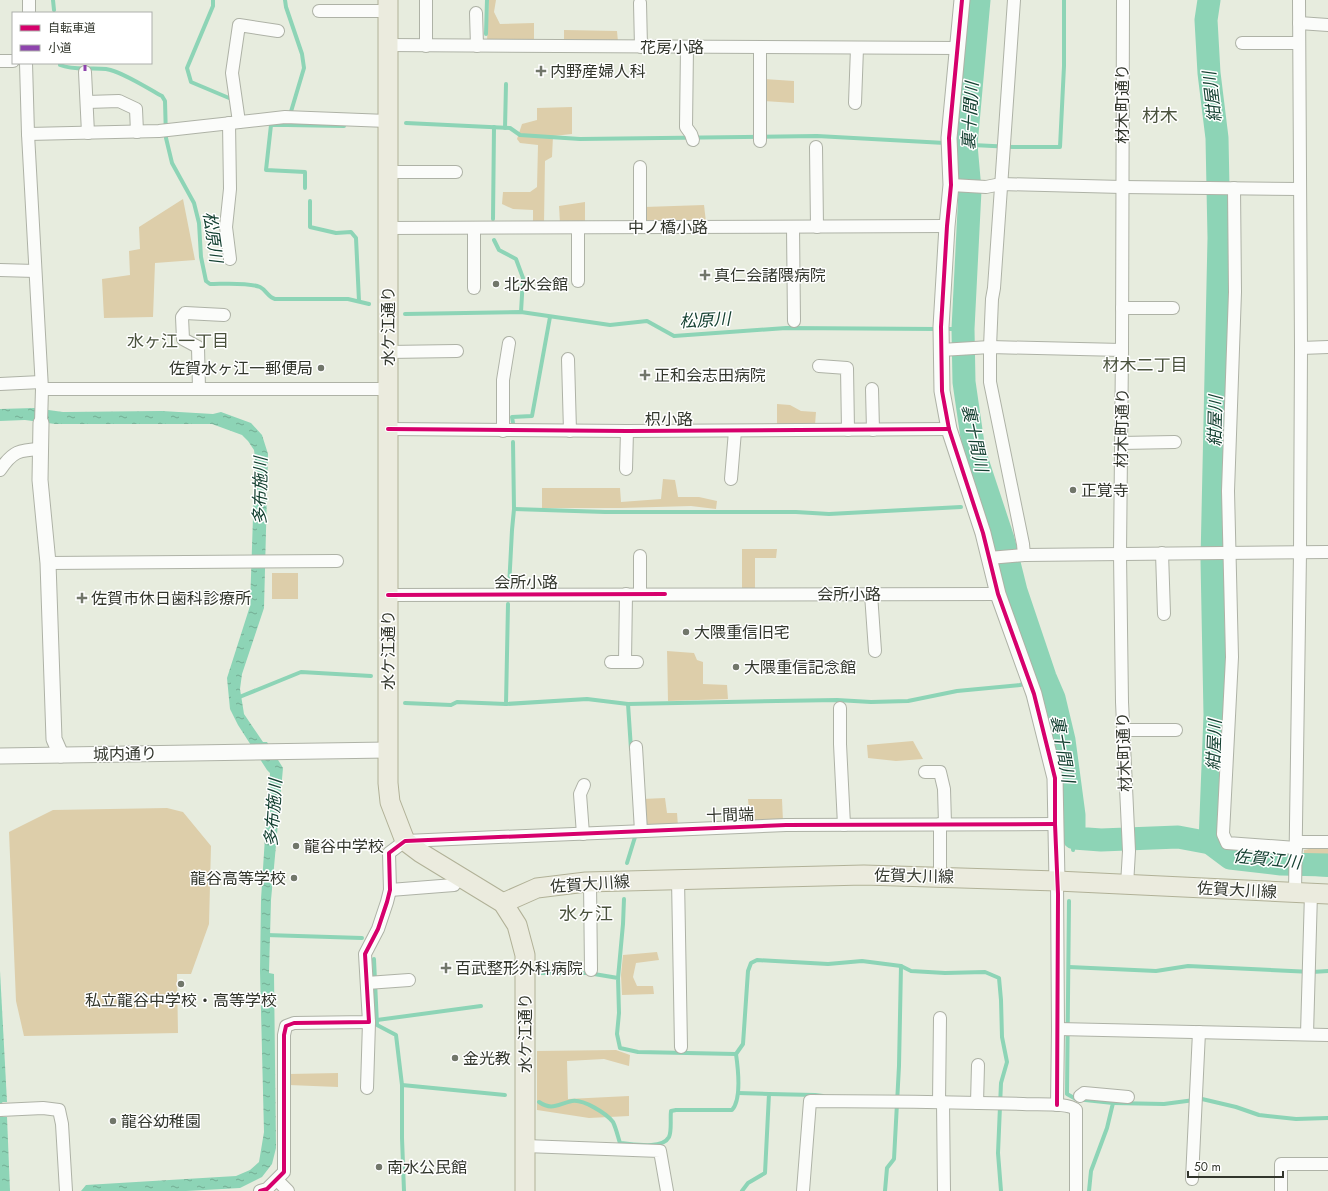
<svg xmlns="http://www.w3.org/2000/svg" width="1328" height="1191" font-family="Jost,'Noto Sans JP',sans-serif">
<defs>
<pattern id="water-ripples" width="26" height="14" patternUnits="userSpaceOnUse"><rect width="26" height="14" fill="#8dd4b6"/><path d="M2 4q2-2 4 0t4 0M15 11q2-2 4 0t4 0" fill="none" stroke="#74ad94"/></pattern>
</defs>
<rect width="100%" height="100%" fill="#e7ecde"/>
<g fill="#ddceaa">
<polygon points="489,0 496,0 494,12 500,24 534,23 534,41 487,41"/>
<polygon points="564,30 617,31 618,42 564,41"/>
<polygon points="764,79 794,81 794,103 764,101"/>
<polygon points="572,107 572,134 553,136 552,157 545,161 544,223 533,223 533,210 513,209 502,204 503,192 530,192 537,187 538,145 520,143 517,139 522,124 537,120 537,108"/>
<polygon points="183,199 195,260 155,263 153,317 104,318 102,279 130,275 129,251 140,249 139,227"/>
<polygon points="585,202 585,223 560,223 559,206"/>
<polygon points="704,205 706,222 644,222 644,207"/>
<polygon points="777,404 790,405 801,411 816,412 815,425 777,425"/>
<polygon points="663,479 675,480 678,497 699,497 717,501 716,509 691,506 621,508 542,508 542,488 620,488 621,502 661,499"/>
<polygon points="742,549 777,549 776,558 755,558 755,589 742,589"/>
<rect x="272" y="573" width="26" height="26"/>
<polygon points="667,651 694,653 697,660 703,662 703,684 727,685 728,699 668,701"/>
<polygon points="913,741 923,759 896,761 868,758 867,745"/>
<polygon points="665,798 667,813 677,813 678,826 644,828 642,799"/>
<polygon points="748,799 782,799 783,822 750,823"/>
<polygon points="167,808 183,812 211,846 209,924 191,974 177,974 178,1033 24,1036 16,1001 9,832 53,810"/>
<polygon points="1319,847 1328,847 1328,860 1311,860 1304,856 1304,850"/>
<polygon points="657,952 659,960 636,963 633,977 637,986 653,986 654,994 622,995 621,975 623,955"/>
<polygon points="616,1050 630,1055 629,1066 604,1059 567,1061 568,1099 629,1096 629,1116 589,1118 537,1110 537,1051"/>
<polygon points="338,1073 338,1087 289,1085 289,1074"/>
</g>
<g fill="url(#water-ripples)">
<polygon points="34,408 63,412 162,411 213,414 221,412 251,423 262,435 268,454 264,608 242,674 240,689 244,714 263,742 267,742 283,768 271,900 269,973 274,974 276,1148 272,1164 262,1177 240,1188 186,1191 81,1191 86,1185 236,1176 250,1170 259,1162 264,1132 260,971 261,899 266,822 269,798 270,773 267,770 238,725 230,709 227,678 250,606 255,458 254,450 248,441 242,435 212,424 55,424 25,420 0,421 0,409"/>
<polygon points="1304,856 1311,860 1328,860 1328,877 1303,875"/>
<polygon points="0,971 7,1102 0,1102"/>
<polygon points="0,1117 7,1117 10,1191 0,1191"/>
</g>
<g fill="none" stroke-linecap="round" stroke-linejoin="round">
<g stroke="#8dd4b6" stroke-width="4">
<polyline points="53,0 54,10"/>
<polyline points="213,0 213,6 187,68 191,82 229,98"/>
<polyline points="285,0 286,7 302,54 304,68 287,125 344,126"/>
<polyline points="486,34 487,0"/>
<path d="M60 63V65C75 71 91 67 106 69 123 72 147 88 162 96L165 101 166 138 172 163 194 203 199 223 201 257 206 281 210 284C224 284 247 282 260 287 266 290 268 297 275 299H348L369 304"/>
<polyline points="406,123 510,128 520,135 580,139 817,136 945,143"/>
<polyline points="287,125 271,125 266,170 305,172 305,188"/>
<polyline points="505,128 506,84"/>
<polyline points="952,144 1013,147 1060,147 1064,66 1064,0"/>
<polyline points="310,201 310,227 336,233 351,232 356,238 359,301"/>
<polyline points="493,219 494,127"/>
<polyline points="494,240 499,250 516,259 523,278 521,312"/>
<polyline points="405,314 521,312 610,325 647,321 674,336 786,328 937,329"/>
<polyline points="944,329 963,329"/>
<polyline points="513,423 512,417 532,416 550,317"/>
<polyline points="514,509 605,512 796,512 829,514 961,507"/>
<polyline points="509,587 512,530 514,509 513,442"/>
<polyline points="1033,681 1045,677"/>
<polyline points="237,698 301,672 371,676"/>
<polyline points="405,703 451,705 457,702 506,704 587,699 628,704 777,701 837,700 871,702 908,701 957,691 1020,685 1026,683"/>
<polyline points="506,704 508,604"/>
<polyline points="628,704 631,749"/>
<polyline points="1073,850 1074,838"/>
<polyline points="627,863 635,837"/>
<polyline points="1069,901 1067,1094 1076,1099 1113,1103 1164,1104 1202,1099 1236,1107 1259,1115 1296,1119 1328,1118"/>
<polyline points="266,935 362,938"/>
<polyline points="374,959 377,1025 396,1035 402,1085 402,1138 404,1191"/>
<polyline points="1069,967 1156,971 1188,966 1312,972 1328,971"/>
<path d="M539 973H588L618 978 619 1013 617 1034 620 1048 638 1052 736 1054C738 1068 742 1099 732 1110H676L671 1111C670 1118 672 1131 669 1137 662 1150 633 1144 620 1143 618 1137 616 1128 613 1122 606 1113 583 1099 572 1101 558 1104 552 1111 539 1102"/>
<polyline points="618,978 623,924 624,899"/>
<polyline points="377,1020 481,1006"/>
<polyline points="736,1054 743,1044 748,971 751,963 757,960 828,964 862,961 901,966 911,971 945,973 985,972 999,978 1001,1000 1002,1037 1007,1062 1001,1083 998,1153 1001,1191"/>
<polyline points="402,1085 505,1095"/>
<polyline points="0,1093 1,1122"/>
<polyline points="738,1093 769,1094 765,1173 748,1183 742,1191"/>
<polyline points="769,1094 815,1095 823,1096"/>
<polyline points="885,1191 887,1168 894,1159 899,1066 901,966"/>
<polyline points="1089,1191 1091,1171 1107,1128 1113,1103"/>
</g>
<g stroke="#8dd4b6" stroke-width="23">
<polyline points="979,0 966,145 970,190 963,329 964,382 974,451 1003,539 1016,591 1045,677 1054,698 1064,740 1074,815 1074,838 1101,840 1178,837 1210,843 1230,858 1281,864 1328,865"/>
<polyline points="1209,0 1206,20 1209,73 1217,138 1219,238 1212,560 1215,715 1210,843"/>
</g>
<defs>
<g id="minor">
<polyline points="29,0 29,13"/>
<polyline points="426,0 426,46"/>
<polyline points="1014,0 994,288 992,299 990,347 990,382 1023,544 1024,555"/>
<polyline points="1123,0 1122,350 1120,554 1122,702 1129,851 1127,885"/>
<polyline points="640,3 641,47"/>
<polyline points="319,11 388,11"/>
<polyline points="476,13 477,46"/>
<polyline points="1299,23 1328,25"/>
<polyline points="1242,43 1299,43"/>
<polyline points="387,45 957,48"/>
<polyline points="687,47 686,127 691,134 693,140"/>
<polyline points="0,61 13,61"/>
<polyline points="26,63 28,134 42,389 41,423"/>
<polyline points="85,72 88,133"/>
<polyline points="87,102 119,101 136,109 137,132"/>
<polyline points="855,103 857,48"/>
<polyline points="239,122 232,73 239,25 278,31"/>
<polyline points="229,123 230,189 226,227 230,259"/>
<polyline points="28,134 159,131 285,117 387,121"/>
<polyline points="760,141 760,47"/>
<polyline points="816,147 817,227"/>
<polyline points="640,167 640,227"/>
<polyline points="388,172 456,172"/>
<polyline points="951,185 986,187 1001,184 1122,187 1299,189"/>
<polyline points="1234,188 1235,292 1228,491 1232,657 1223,834 1227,843 1296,848"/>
<polyline points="793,227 794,321"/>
<polyline points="388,228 947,226"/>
<polyline points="474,228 474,288"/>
<polyline points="0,270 35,271"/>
<polyline points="578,281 578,228"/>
<polyline points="1122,308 1173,308"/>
<polyline points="1301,348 1328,347"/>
<polyline points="941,350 990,347 1122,350"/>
<polyline points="388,352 457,351"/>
<polyline points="568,359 570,431"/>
<polyline points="819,366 847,368 848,430"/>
<polyline points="0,384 41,382"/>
<polyline points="42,389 387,389"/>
<polyline points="199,389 198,347 183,339 182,317 185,313 224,315"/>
<polyline points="872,389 873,430"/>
<polyline points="388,429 627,431 949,429"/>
<polyline points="503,431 503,380 509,343"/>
<polyline points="1121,443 1175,442"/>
<polyline points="626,469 627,431"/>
<path d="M0 470C13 451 19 450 41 449"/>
<polyline points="731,479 735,431"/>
<polyline points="1162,553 1164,614"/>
<polyline points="989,558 1024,555 1328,552"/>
<polyline points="48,563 337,561"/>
<polyline points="640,594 640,556"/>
<polyline points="871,594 875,651"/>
<polyline points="388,595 998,594"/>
<polyline points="625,661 626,594"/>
<polyline points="611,662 637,662"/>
<polyline points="840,708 840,744 844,825"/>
<polyline points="1123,730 1176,730"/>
<polyline points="636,747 641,831"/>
<polyline points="925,772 940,772 944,789 945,824"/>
<polyline points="940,824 940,877"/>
<polyline points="583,834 580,794 584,785"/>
<polyline points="1296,842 1328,842"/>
<polyline points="678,879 681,1047"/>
<polyline points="590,882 591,970"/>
<polyline points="390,890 454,885 459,876"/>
<polyline points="1295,893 1300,553 1301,348 1299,0"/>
<polyline points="367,983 409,980"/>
<polyline points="1058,1029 1328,1035"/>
<polyline points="1307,1034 1311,893"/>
<polyline points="367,1088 369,1022"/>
<polyline points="1080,1096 1084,1093 1128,1097"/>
<polyline points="939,1102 940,1018"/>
<polyline points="943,1102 944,1191"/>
<polyline points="977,1103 978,1065"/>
<polyline points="1057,1105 1058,1029 1057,881"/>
<polyline points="0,1110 43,1108 59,1110 62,1124 66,1191"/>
<polyline points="525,1146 660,1151 667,1191"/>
<polyline points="1192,1179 1199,1032"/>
<polyline points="277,1180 288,1191"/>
<polyline points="260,1191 267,1189 284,1172 284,1035 286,1026 294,1023 369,1022 365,954 378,929 387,902 390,890 389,853 405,841 786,825 1055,824"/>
<path d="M803 1191 810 1101C881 1101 952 1102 1023 1104 1034 1105 1069 1102 1076 1110V1191"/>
<polyline points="1281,1191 1281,1164 1328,1164"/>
</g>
<g id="tertiary">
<polyline points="962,0 949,138 951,185 947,226 941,327 942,391 949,429 983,533 998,594 1034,694 1055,778 1057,881"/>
<polyline points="41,423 40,480 48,563 54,739 61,755"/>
<polyline points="0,756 388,750"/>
</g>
<g id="primary">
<polyline points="388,0 388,783 390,802 405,841 421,853 503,903 517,925 525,955 525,1191"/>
<polyline points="503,903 537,888 586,882 864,875 1057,881 1328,894"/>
</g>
</defs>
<use href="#minor" stroke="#aeb2a6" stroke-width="14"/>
<use href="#tertiary" stroke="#aeb2a6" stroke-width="17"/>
<use href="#primary" stroke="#b1b197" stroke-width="21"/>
<use href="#minor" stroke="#fbfcfa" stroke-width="12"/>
<use href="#tertiary" stroke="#fbfcfa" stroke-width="15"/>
<use href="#primary" stroke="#ebebde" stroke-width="19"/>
<polyline stroke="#8e44ad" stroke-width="3" stroke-dasharray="6 3" stroke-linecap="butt" points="85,65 85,72"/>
<defs>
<g id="cycleway">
<polyline points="962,0 949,138 951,185 947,226 941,327 942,391 949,429 983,533 998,594 1034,694 1055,778 1055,824 1058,894 1057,1105"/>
<polyline points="388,429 627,431 949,429"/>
<polyline points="388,595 665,594"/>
<polyline points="260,1191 267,1189 284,1172 284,1035 286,1026 294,1023 369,1022 365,954 378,929 387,902 390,890 389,853 405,841 786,825 1055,824"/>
</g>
</defs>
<use href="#cycleway" stroke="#fff" stroke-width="6"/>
<use href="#cycleway" stroke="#d6006c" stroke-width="4"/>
</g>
<g fill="#71766a" stroke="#fff" stroke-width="1.5">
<path d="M539 65h4v4h4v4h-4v4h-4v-4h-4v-4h4z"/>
<path d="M703 269h4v4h4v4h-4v4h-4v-4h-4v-4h4z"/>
<circle cx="496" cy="284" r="4"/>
<circle cx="321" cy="368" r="4"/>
<path d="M643 369h4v4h4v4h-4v4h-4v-4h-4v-4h4z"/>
<circle cx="1073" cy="490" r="4"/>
<path d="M80 592h4v4h4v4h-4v4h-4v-4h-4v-4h4z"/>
<circle cx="686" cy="632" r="4"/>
<circle cx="736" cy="667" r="4"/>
<circle cx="296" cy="846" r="4"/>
<circle cx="294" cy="878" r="4"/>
<path d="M444 962h4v4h4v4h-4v4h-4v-4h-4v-4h4z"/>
<circle cx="181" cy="984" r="4"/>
<circle cx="455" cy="1058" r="4"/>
<circle cx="113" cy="1121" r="4"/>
<circle cx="379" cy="1167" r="4"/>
</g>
<g text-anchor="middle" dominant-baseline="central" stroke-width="3" stroke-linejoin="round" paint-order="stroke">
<g font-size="16" fill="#32362c" stroke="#fff">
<text x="672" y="47">花房小路</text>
<text transform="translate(1122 104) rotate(-90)">材木町通り</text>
<text x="668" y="227">中ノ橋小路</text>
<text transform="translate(388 326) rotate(-90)">水ケ江通り</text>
<text x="669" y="419">枳小路</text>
<text transform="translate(1122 428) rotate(-89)">材木町通り</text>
<text x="526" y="582">会所小路</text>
<text x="849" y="594">会所小路</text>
<text transform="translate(388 650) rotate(-90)">水ケ江通り</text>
<text transform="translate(1124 752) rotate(-92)">材木町通り</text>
<text transform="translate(125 754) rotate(-1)">城内通り</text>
<text transform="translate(730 815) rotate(-2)">十間端</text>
<text transform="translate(914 876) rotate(1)">佐賀大川線</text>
<text transform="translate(590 884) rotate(-4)">佐賀大川線</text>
<text transform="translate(1237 890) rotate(3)">佐賀大川線</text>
<text transform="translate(525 1033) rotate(-90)">水ケ江通り</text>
</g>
<g font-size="16" fill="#32362c" stroke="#fff" text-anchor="start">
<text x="550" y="71">内野産婦人科</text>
<text x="714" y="275">真仁会諸隈病院</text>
<text x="504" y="284">北水会館</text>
<text x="313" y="368" text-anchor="end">佐賀水ヶ江一郵便局</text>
<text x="654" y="375">正和会志田病院</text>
<text x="1081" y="490">正覚寺</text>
<text x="91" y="598">佐賀市休日歯科診療所</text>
<text x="694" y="632">大隈重信旧宅</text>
<text x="744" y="667">大隈重信記念館</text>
<text x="304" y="846">龍谷中学校</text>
<text x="286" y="878" text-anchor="end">龍谷高等学校</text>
<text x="455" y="968">百武整形外科病院</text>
<text x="181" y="1000" text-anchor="middle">私立龍谷中学校・高等学校</text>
<text x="463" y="1058">金光教</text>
<text x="121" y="1121">龍谷幼稚園</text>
<text x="387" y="1167">南水公民館</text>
</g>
<g font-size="17" font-style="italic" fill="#144031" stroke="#fff">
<text transform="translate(1212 97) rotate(-97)">紺屋川</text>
<text transform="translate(970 116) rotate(-87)">裏十間川</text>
<text transform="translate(213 237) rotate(82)">松原川</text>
<text transform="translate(705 320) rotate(-3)">松原川</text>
<text transform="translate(1215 421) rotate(-89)">紺屋川</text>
<text transform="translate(975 438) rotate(78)">裏十間川</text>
<text transform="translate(260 491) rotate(-89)">多布施川</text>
<text transform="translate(1214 745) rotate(-88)">紺屋川</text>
<text transform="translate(1063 749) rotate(80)">裏十間川</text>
<text transform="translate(273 813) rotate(-86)">多布施川</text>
<text transform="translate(1267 859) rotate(6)">佐賀江川</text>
</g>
<g font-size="17" fill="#4a523d" stroke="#fff">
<text x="178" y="341">水ヶ江一丁目</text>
<text x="1145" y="365">材木二丁目</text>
</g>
<g font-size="18" fill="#4a523d" stroke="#fff">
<text x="1160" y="116">材木</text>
<text x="586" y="914">水ヶ江</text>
</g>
</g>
<rect x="12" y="12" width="140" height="52" fill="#ffffff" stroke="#adafab"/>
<rect x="20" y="25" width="20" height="6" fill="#d6006c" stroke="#adafab"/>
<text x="48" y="32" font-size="12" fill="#32362c">自転車道</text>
<rect x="20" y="45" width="20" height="6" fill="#8e44ad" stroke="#adafab"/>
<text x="48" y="52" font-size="12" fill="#32362c">小道</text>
<path d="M1188 1171v6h95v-6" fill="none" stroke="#32362c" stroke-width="2"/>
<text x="1194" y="1171" font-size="12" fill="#32362c" stroke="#ffffff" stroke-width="3" paint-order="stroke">50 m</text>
</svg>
